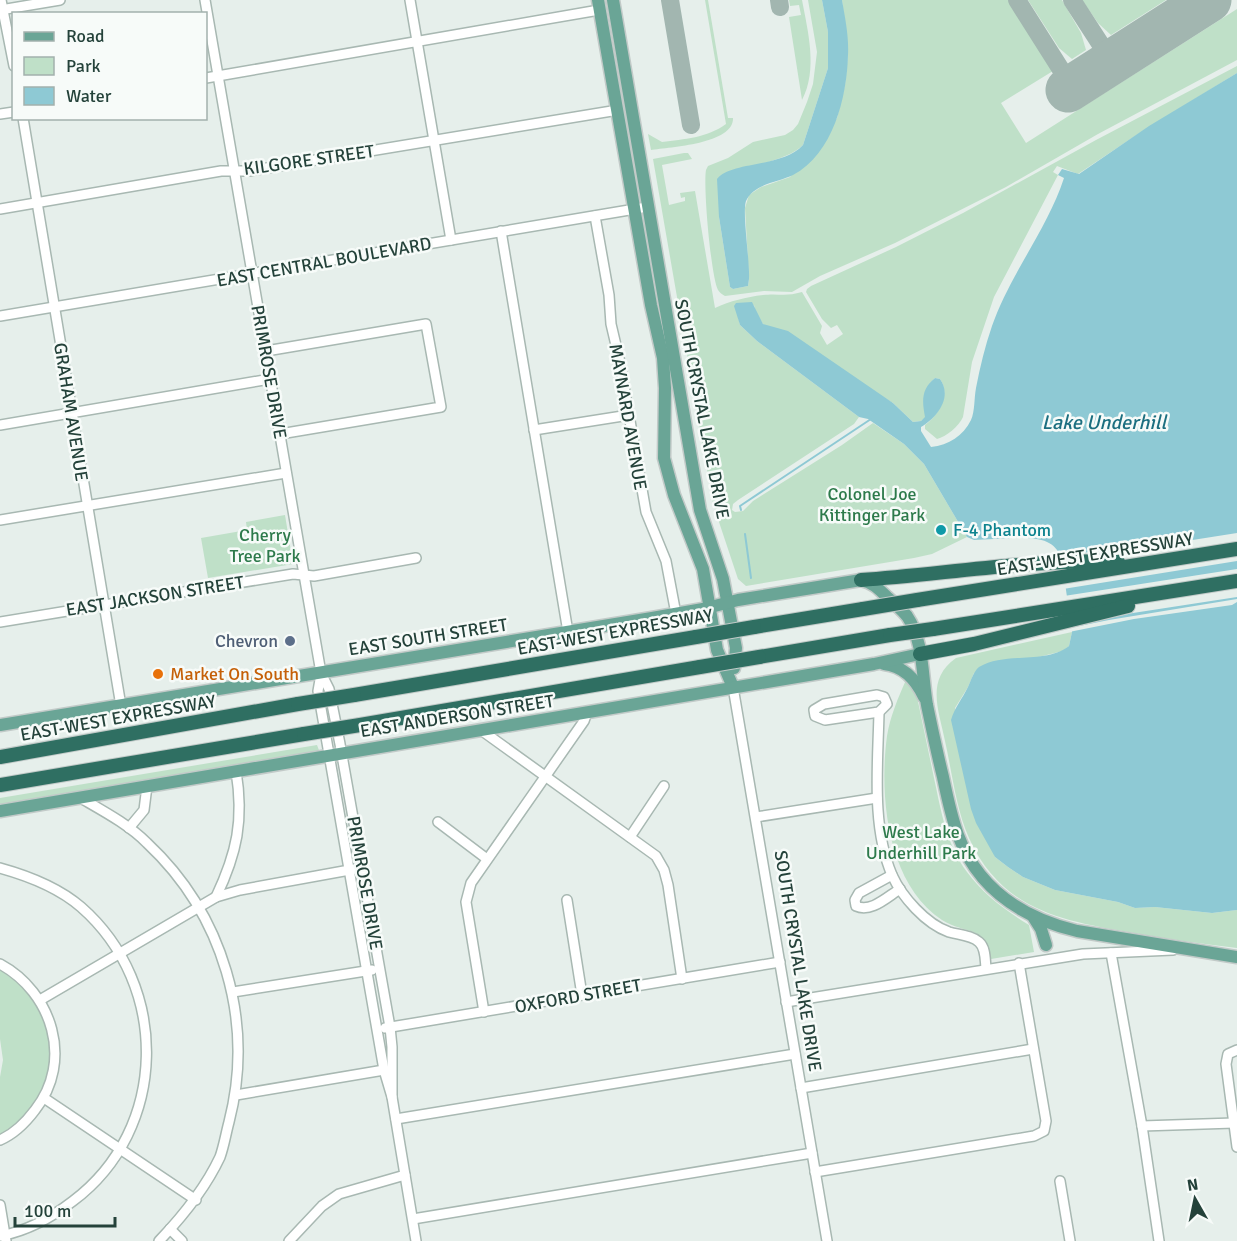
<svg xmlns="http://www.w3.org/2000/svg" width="1237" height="1241" font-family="Signika,sans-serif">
<rect width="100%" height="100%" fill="#e6efeb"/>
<g fill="#bfe0c8">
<path d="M705 0H708L728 118H733C734 144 670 147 651 150L648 134 662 142C684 139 707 138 726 124Z"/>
<path d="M789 0H802C808 32 818 70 802 100L789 17 801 15 799 5 790 6Z"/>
<path d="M808 0H822L828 32V68L803 145C788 161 743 167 720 176L719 217 730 287 733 289 748 286 749 279 745 208 749 195 761 187 790 177 837 118 845 85 848 54 842 0H1008L1053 71 1001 103 1026 143 1237 9V60L1098 134 1006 187 895 243 820 276 792 292 764 291 725 296C722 294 720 293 718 290 711 277 703 185 706 170L708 166 728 158 753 142 785 135 793 130 798 124 807 102 813 84 817 52Z"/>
<polygon points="1028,0 1062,0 1081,33 1086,50 1072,59 1059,48"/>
<polygon points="1082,0 1166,0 1111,35 1098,23"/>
<path d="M1237 66V73L1138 134 1078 174 1057 166 1053 172 1058 175 994 297 972 362 963 417C959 426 946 437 937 439L925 429V425C939 415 951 394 940 379L935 378C923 388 923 403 926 417L921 421 913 422 893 403 763 324 756 313 754 305 738 317 740 325 757 341 859 417 854 424 738 500 733 504 732 510 735 512 743 511 753 501 842 445 873 423 904 444 924 464 967 537 932 554 914 558 746 586 738 579 713 504 653 159 684 153H688L692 159 662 165 669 205 685 201V197L681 198 680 193 695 191 715 308C730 301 746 297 763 295 778 293 785 297 802 292L822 326 820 333 827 345 843 334 837 325 831 328 822 319 806 292 807 289 811 286 896 247 963 213 1096 140Z"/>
<polygon points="285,515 293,564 208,578 201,538 247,530 246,522"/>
<path d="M1072 632 1069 646 1063 651 974 673 968 687 955 708 995 857 1008 867 1023 877 1055 890 1118 902 1135 908 1155 907 1212 913 1237 910V948C1202 944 1168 939 1134 933 1063 921 1002 911 969 838 956 809 952 772 945 741 939 710 925 680 956 658Z"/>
<path d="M906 680 916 692C922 721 928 749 934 778 941 810 946 844 967 872 984 895 1005 910 1029 925L1034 952 991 959C985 924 966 935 942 920 887 884 879 796 887 736 890 717 898 698 906 680Z"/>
<polygon points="317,745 320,753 0,807 0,798"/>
<path d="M0 969C9 975 18 980 26 988 67 1032 54 1107 0 1134V1077L3 1060 0 1039Z"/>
</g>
<g fill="#8ec9d4">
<path d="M822 0H842C845 18 849 36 848 55 847 97 833 154 793 175 779 182 753 184 746 201 742 213 750 261 749 279L748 286 733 289 730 287 719 217 717 179C731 161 782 168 803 145L828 68V32Z"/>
<path d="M1237 73V910L1212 913 1155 907 1135 908 1118 902 1055 890 1023 877 1008 867 995 857 976 823 971 809 951 720C955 707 962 699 968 687 971 681 973 672 979 667 1006 651 1044 665 1069 646L1072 632 1061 555C1057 550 1054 545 1047 542 1030 534 994 540 974 540L967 537 924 464 904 444 868 419 859 417 757 341 740 325 734 306 736 303 752 302 763 324 788 331 893 403 913 422 921 421 925 417C922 401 921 389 935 378L940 379C953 397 937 418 921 427V431L931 447C949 445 963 436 971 420 975 411 974 398 976 388 980 367 985 346 992 326 1010 274 1047 230 1064 178L1058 175 1062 169 1079 174 1149 126Z"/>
</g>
<g fill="#e6efeb">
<polygon points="1237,533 1237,561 1063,589 1057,555 1148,547"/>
<polygon points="1237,569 1237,597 1133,613 1068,627 1064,596"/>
<polygon points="1237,599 1237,602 1232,605 1134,619 1069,632 1069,628 1109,620"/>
</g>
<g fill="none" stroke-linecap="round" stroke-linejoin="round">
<g stroke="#8ec9d4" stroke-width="2">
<polyline points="741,510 740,506 871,419"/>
<polyline points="745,534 751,578"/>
</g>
<g stroke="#a2b6b0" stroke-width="18">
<polyline points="670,0 691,125"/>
<polyline points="779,0 780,7"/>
<polyline points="1017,0 1072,87"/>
<polyline points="1072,0 1103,48 1112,53 1126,52"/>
</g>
<polyline stroke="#a2b6b0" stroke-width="45" points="1068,90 1209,0"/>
<defs>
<g id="minor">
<polyline points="1,0 14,66"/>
<polyline points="205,0 316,644 321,673 329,689 340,744 390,1027 392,1047 392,1097"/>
<polyline points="410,0 451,240"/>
<polyline points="0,10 60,0"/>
<polyline points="206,78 599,10"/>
<polyline points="0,114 14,112"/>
<polyline points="23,118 121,706"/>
<polyline points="0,209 221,171 249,171 618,110"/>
<polyline points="595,216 609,295 611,324 619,358 646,512 666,561 676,614"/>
<polyline points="501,231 568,632"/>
<polyline points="0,316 647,207"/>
<polyline points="266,351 426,324 441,407 280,434"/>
<polyline points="0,425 270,379"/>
<polyline points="534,430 629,415"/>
<polyline points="0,520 286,473"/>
<polyline points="0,622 293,574 314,576 416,558"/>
<polyline points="321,674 318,691 384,1070 392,1097 416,1241"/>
<polyline points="733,687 827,1241"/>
<polygon points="877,695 884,697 887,704 879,712 825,720 815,716 814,710 824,704"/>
<path d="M879 712C878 764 871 826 892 875 902 897 926 924 949 932 959 935 971 935 979 942 986 948 985 960 986 968"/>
<polyline points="481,730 656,856 664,870 668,885 682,979"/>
<path d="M79 797C103 811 128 824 147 843 223 914 255 1021 229 1122 226 1133 224 1146 220 1157 205 1189 183 1216 159 1241"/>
<polyline points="756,817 877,798"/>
<polyline points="438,822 487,859"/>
<polyline points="129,828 144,810 147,786"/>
<polyline points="630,837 664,786"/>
<path d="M0 868C29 876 58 887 81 907 170 985 169 1129 73 1201 51 1218 27 1231 0 1236"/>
<path d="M892 875 859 893 855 900 856 906C871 913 887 897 900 889"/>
<path d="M216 897C237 853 244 820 236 771"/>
<polyline points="567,900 582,995"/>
<polyline points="1111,953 1142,1126 1159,1241"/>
<path d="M0 964C52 992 74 1061 35 1110 26 1122 14 1134 0 1140"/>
<polyline points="233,992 372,970"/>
<polyline points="40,1000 216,897 240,890 355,869"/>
<polyline points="786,1002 1083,954 1173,950"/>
<polyline points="484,1012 466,902 471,883 584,721 587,712"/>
<polyline points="385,1028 780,962"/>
<polyline points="1237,1050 1228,1054 1226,1064 1237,1147"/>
<polyline points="801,1088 1033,1049"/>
<polyline points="236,1095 384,1070"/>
<polyline points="44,1098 196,1200"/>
<polyline points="396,1119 795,1054"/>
<polyline points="1142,1126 1234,1123"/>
<polyline points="815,1172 1034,1136 1044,1131 1046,1121 1019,963"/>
<polyline points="1060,1181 1070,1241"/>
<polyline points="0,1205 6,1241"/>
<polyline points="413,1219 812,1153"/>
<polyline points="170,1229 182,1241"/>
<polyline points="289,1241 322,1206 339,1194 405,1175"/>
</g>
<g id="major">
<polyline points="598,0 651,305 663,358 665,388 664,458 674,495 703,569 717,650 733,687"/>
<polyline points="613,0 700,510 723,579 736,648 734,668"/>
<path d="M884 664C904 666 916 680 924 697"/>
<path d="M0 725 652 618 703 609 738 600 861 580C872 582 879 589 887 597 894 603 901 609 907 616 924 641 922 677 927 705 932 729 937 753 943 777 947 796 951 816 958 835 978 889 1023 918 1077 931L1237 957"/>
<polyline points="0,811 874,664 920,654"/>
<polyline points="1034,918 1041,929 1046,945"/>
</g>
<g id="highway">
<path d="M861 580C917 576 974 568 1031 564 1060 562 1089 560 1118 562"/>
<polyline points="917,600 1237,549"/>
<polyline points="754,627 863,609"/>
<polyline points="933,629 1237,581"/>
<polyline points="920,654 974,644 1128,606"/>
<polyline points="759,657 890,635"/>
<polyline points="354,695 696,637"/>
<polyline points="360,725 700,667"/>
<polyline points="0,757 298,704"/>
<polyline points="0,785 304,734"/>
</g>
</defs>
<use href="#minor" stroke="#a8b8b2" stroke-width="12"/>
<use href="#major" stroke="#c2cac8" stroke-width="15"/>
<use href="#highway" stroke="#c2cac8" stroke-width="16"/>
<use href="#minor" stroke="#fff" stroke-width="9"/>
<use href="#major" stroke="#6aa596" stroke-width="12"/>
<use href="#highway" stroke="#2f6f62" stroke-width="14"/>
<defs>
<g id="highway-bridge">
<polyline points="863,609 917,600"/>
<polyline points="890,635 933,629"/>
<polyline points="696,637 754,627"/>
<polyline points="700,667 759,657"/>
<polyline points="298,704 354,695"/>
<polyline points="304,734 360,725"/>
</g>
</defs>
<use href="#highway-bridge" stroke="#c2cac8" stroke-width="16" stroke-linecap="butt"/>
<use href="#highway-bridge" stroke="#2f6f62" stroke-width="14"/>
</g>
<circle fill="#0f9aa8" stroke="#f7fbf9" stroke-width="2" cx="941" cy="530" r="6"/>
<circle fill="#5c6f8a" stroke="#f7fbf9" stroke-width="2" cx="290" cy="641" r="6"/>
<circle fill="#e8710a" stroke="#f7fbf9" stroke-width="2" cx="158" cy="674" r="6"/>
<g text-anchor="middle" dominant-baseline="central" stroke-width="5" stroke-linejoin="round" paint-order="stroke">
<g font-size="18" fill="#24423a" stroke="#f7fbf9">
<text transform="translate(309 160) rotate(-8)">KILGORE STREET</text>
<text transform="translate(324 262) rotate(-10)">EAST CENTRAL BOULEVARD</text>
<text transform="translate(269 372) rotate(80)">PRIMROSE DRIVE</text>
<text transform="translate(702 409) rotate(79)">SOUTH CRYSTAL LAKE DRIVE</text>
<text transform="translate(71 412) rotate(81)">GRAHAM AVENUE</text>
<text transform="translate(628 417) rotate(80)">MAYNARD AVENUE</text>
<text transform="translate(1095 554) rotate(-9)">EAST-WEST EXPRESSWAY</text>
<text transform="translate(155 596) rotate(-9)">EAST JACKSON STREET</text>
<text transform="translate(615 632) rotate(-10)">EAST-WEST EXPRESSWAY</text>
<text transform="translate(428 637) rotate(-9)">EAST SOUTH STREET</text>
<text transform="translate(457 716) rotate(-9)">EAST ANDERSON STREET</text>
<text transform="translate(118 718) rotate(-10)">EAST-WEST EXPRESSWAY</text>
<text transform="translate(365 883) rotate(80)">PRIMROSE DRIVE</text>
<text transform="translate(798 961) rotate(81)">SOUTH CRYSTAL LAKE DRIVE</text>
<text transform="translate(578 996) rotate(-10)">OXFORD STREET</text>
</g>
<g font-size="18" fill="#2d7a4b" stroke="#f7fbf9">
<text x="872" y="494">Colonel Joe<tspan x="872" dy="21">Kittinger Park</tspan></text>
<text x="265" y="535">Cherry<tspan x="265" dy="21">Tree Park</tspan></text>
<text x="921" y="832">West Lake<tspan x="921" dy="21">Underhill Park</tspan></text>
</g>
<g font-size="18" fill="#0d838f" stroke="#f7fbf9" text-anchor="start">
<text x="953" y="530">F-4 Phantom</text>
</g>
<g font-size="18" fill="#4e5e75" stroke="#f7fbf9" text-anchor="end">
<text x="278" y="641">Chevron</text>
</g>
<g font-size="18" fill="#c56008" stroke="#f7fbf9" text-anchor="start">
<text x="170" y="674">Market On South</text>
</g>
<g font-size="20" font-style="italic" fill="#1c6f80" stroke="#f7fbf9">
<text x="1104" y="422">Lake Underhill</text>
</g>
</g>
<rect x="12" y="12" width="195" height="108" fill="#f7fbf9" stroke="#a3b1ad" stroke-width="1.5"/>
<rect x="24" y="32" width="30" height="9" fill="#6aa596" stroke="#a3b1ad" stroke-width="1.5"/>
<text x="66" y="42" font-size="18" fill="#24423a">Road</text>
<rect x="24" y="57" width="30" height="18" fill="#bfe0c8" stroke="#a3b1ad" stroke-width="1.5"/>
<text x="66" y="72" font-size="18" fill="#24423a">Park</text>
<rect x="24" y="87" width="30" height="18" fill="#8ec9d4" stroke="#a3b1ad" stroke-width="1.5"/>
<text x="66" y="102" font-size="18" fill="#24423a">Water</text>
<g transform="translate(1195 1199) rotate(351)" stroke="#f7fbf9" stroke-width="4.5" paint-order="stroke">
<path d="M0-4.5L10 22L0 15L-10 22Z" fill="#24423a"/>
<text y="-9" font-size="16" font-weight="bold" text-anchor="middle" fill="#24423a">N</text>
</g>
<path d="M15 1217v9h100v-9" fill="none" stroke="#24423a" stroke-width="3"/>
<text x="24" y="1217" font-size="18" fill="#24423a" stroke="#f7fbf9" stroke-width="4.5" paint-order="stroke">100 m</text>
</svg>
